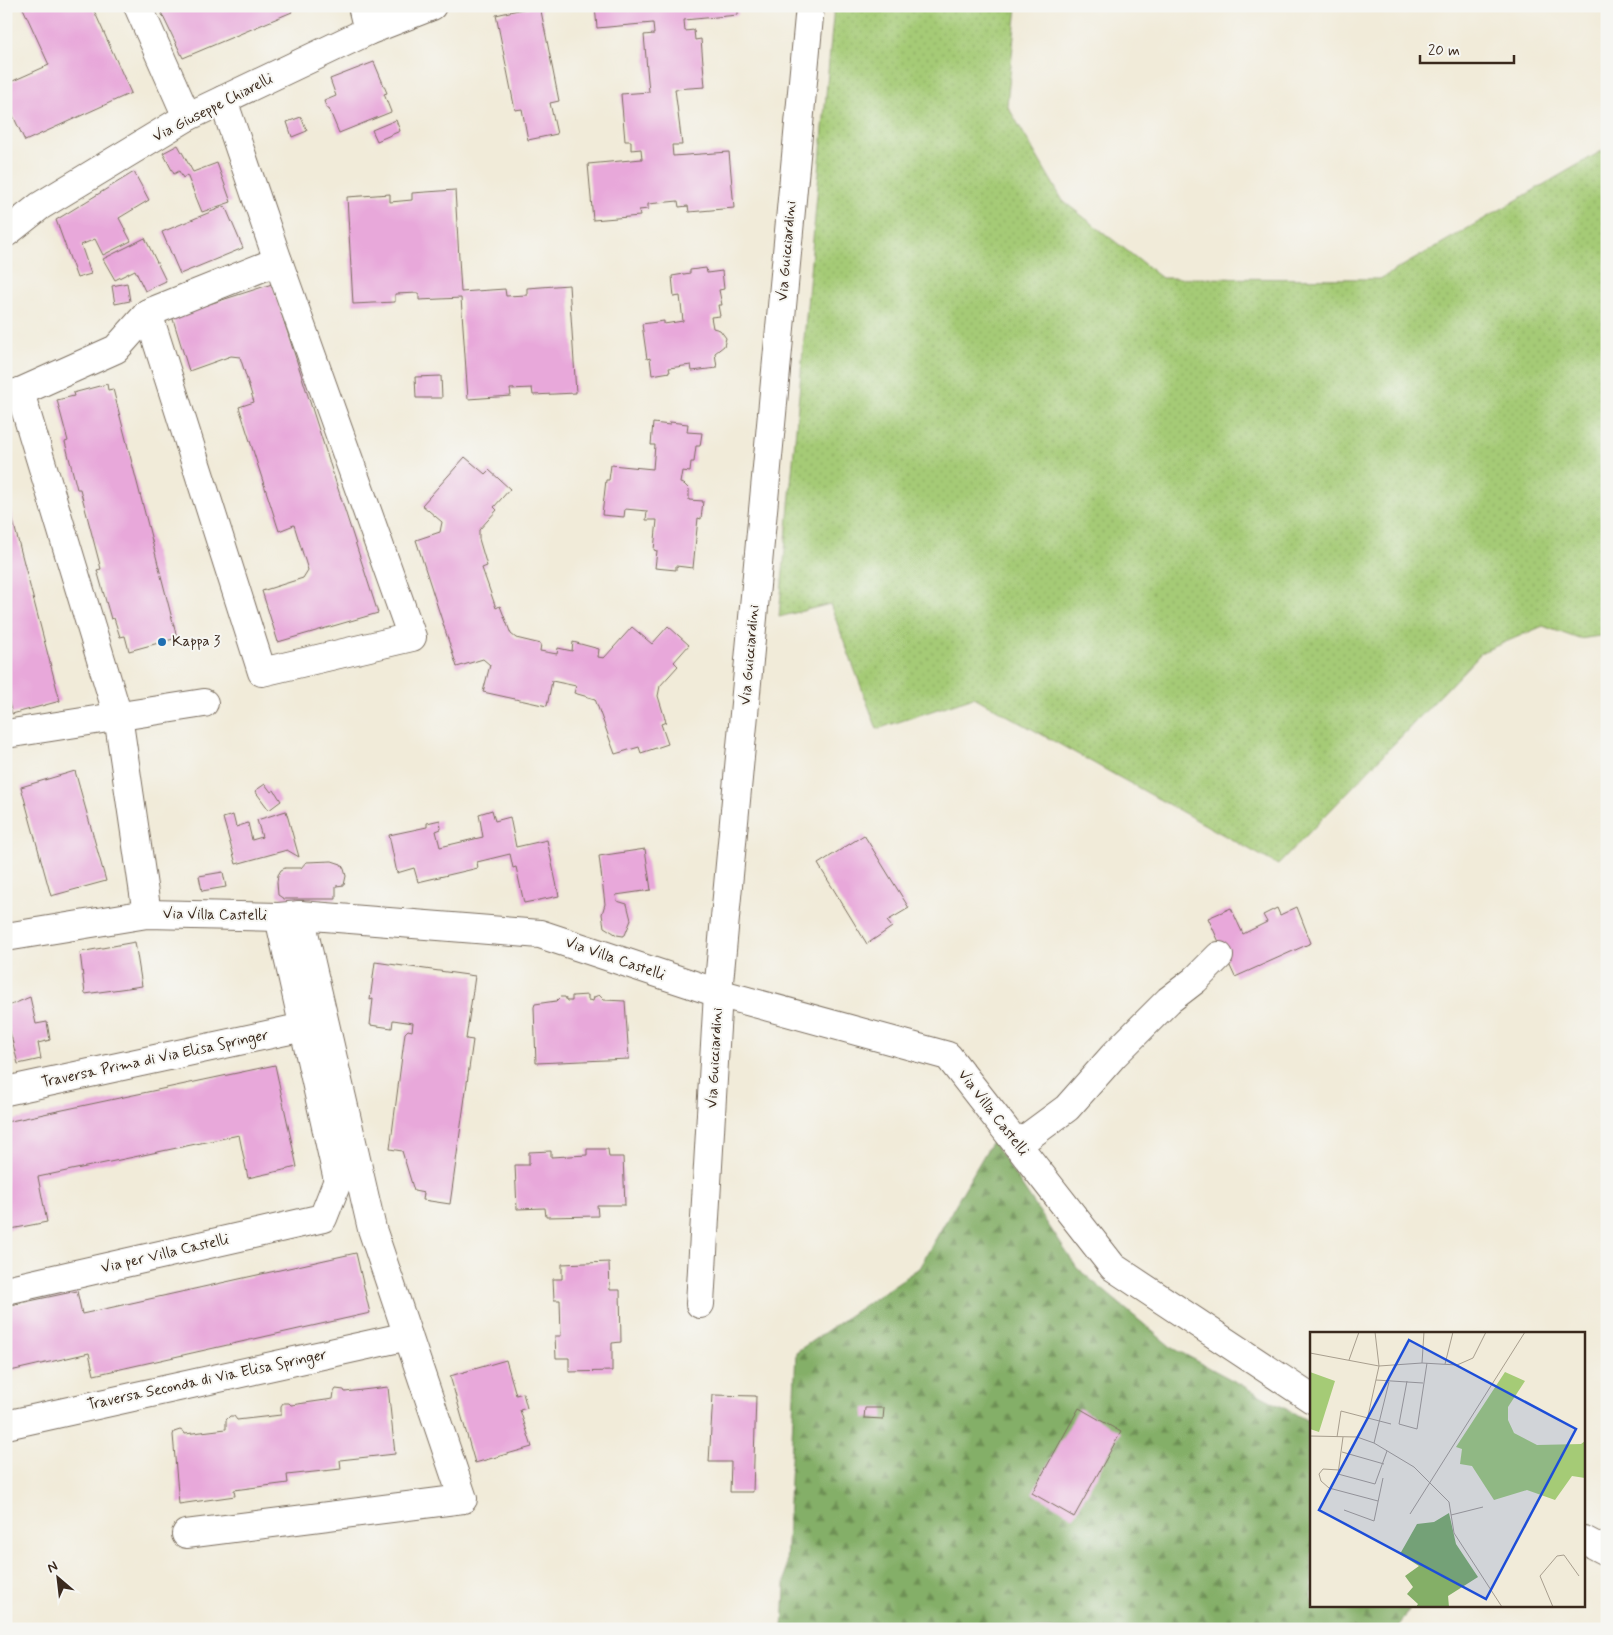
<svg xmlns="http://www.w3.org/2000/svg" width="1613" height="1635" font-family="Mynerve,sans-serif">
<defs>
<pattern id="grass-dots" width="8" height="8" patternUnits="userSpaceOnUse" patternTransform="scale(1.25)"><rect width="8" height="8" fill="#a5cb76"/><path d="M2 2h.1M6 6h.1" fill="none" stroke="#8fae66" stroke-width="1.8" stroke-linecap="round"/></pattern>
<pattern id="forest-firs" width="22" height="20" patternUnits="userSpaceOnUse" patternTransform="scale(1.25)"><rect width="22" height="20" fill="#84af67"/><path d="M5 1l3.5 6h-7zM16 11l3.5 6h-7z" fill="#6d8f54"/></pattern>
</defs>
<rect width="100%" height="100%" fill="#f6f6f2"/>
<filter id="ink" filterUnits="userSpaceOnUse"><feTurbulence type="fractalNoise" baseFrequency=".02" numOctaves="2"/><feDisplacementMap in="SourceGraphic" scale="10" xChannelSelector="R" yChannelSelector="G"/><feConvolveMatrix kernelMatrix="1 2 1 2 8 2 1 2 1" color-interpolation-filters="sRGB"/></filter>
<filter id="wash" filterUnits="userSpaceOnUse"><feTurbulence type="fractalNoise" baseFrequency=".0096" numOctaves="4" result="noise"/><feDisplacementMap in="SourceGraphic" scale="20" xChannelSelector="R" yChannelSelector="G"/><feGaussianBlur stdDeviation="1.12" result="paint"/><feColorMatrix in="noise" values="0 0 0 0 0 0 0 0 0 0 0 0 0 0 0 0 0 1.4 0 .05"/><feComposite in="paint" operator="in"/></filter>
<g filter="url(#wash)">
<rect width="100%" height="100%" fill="#f1ebd9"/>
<polygon fill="url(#grass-dots)" stroke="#707a4a" points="834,6 1017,6 1007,105 1063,201 1162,278 1380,279 1607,148 1607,635 1579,639 1543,626 1482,652 1278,865 974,697 877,729 830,604 779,617"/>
<polygon fill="url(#forest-firs)" stroke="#606c42" points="992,1141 1077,1268 1171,1347 1312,1423 1312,1606 1411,1606 1398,1629 783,1629 796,1352 919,1268"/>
<g id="blocks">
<g fill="#e8a8da">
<polygon points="22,6 92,6 131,93 25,141 6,101 6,84 49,65"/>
<polygon points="158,6 289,6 292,12 183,58"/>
<polygon points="536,6 540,6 559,101 550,103 557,134 528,140 522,109 515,110 496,15"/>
<polygon points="595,6 738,6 738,15 684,20 685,31 694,30 695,40 701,39 705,87 675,89 682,145 672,145 673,156 729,152 734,208 689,212 688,206 679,207 678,201 648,204 648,209 639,210 640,216 593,220 588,164 642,159 641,149 631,150 631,141 625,141 621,94 649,92 644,35 654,34 653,23 597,28"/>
<polygon points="374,62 387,93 384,94 391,112 339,133 329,109 327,109 324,101 336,96 330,79"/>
<polygon points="301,117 307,131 292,137 287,122"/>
<polygon points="396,120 400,131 377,141 372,130"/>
<polygon points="178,145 193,172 217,163 231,202 202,212 187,175 183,178 179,171 174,174 163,153"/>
<polygon points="134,172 149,200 119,218 131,241 103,255 95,239 81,245 91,274 77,278 56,220"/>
<polygon points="455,190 461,292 505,289 506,296 527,295 527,288 569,285 576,393 533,395 532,388 510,389 511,396 468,399 461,298 419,300 419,293 395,294 395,302 353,304 347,197 390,194 390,202 412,200 412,193"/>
<polygon points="225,206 243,248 180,274 162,232"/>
<polygon points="145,238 166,281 145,291 135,270 115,280 103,259"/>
<polygon points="706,268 707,273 722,271 724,289 719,290 722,305 718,305 720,316 711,317 713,328 720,330 726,338 724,346 715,353 717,368 692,371 691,365 669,368 670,372 652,375 650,358 647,359 642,324 664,321 664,324 683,321 680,296 674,297 672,276 690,273 690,270"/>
<polygon points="127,283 130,301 115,304 112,286"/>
<polygon points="272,284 378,613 278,642 262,591 303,578 308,570 294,525 279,531 239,407 254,402 240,357 231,356 189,371 172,316"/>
<polygon points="441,376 442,398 416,398 415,377"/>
<polygon points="107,384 108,390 113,389 177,638 129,651 125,636 120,637 114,618 111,619 97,570 101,569 80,489 77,489 65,442 68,441 57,400 74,396 73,393"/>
<polygon points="670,422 688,424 687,432 702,433 700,446 696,446 694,462 691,462 690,472 682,471 680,483 684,484 689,489 689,500 703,501 701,519 698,518 693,568 676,566 676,570 655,568 657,551 654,550 657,520 646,520 647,511 625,509 624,517 602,515 606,480 609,480 611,465 653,469 655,445 651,445 653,423 670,425"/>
<polygon points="465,457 485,474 489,470 510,489 494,507 497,510 479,530 479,539 487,566 482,568 496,608 500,606 511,634 516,638 541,644 540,651 557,654 558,648 572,651 573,642 599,649 598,657 604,658 632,627 652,644 668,626 689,645 674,662 678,666 660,686 658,696 666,722 661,724 668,744 641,753 639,747 615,754 595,699 574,693 576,686 552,681 547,706 483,692 490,665 483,659 457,667 416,540 440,532 442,522 422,505"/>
<polygon points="6,494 60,701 12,714 8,699 6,699"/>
<polygon points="75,771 106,881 51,896 21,787"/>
<polygon points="265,784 271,792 274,790 281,801 269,810 255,791"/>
<polygon points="492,810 495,821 510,817 516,847 547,840 559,896 524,903 516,867 513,868 510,854 477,862 478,868 418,882 414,868 397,873 389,835 427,827 427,823 440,820 441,829 436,831 440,847 483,837 479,814"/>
<polygon points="286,811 299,857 287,850 236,864 223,818 233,815 236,827 248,823 252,840 262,837 257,820"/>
<polygon points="864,835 909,908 887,921 892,927 867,944 818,864"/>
<polygon points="645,849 651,890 616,895 617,901 627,904 631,920 625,935 623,936 617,935 604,927 602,914 605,904 599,856"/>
<polygon points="332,861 341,864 344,869 346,876 344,885 336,886 336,899 284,899 278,895 277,882 278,875 281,870 285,868 301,868 306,862"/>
<polygon points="223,872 226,887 202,891 199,876"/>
<polygon points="1297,907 1311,943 1235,977 1208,918 1231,908 1243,934 1267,922 1263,915 1277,908 1280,915"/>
<polygon points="135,942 142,986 85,994 80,952"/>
<polygon points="375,962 475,976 466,1039 473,1040 450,1204 423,1200 424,1193 414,1191 402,1151 390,1149 405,1033 408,1030 412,1031 413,1023 393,1020 392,1028 370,1025 373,999 370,1000"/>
<polygon points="588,995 588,1000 593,1001 594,997 599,995 604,1000 625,1001 629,1059 536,1063 534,1007 535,1004 556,1001 560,997 565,997 567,1001 572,1001 572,996"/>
<polygon points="30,997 36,1024 47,1022 50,1040 38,1043 41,1059 18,1064 6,1015 6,1007"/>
<polygon points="275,1065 297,1167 248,1178 239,1135 38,1177 47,1222 6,1230 6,1122"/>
<polygon points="587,1149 608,1149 609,1157 623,1157 625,1205 597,1205 598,1216 546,1217 545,1208 517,1209 515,1165 529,1165 529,1152 551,1151 551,1157 587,1155"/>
<polygon points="356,1253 370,1313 94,1375 89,1353 6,1372 6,1306 77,1291 82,1314"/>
<polygon points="609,1262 610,1290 620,1290 621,1342 612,1343 612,1371 569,1372 569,1358 556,1358 555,1336 561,1336 560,1300 554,1300 553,1279 562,1279 562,1264"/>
<polygon points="506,1360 516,1395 523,1393 527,1408 520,1410 532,1447 475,1463 450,1376"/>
<polygon points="388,1387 395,1454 340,1460 341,1469 287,1475 288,1483 234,1490 235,1496 179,1504 173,1435 174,1432 180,1430 184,1432 185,1434 226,1429 226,1420 230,1416 234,1416 237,1420 281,1415 281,1406 283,1403 289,1403 291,1405 333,1399 334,1392 336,1389 344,1390 345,1392"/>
<polygon points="713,1395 756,1396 753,1492 730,1492 731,1462 709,1462"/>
<polygon points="865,1408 884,1408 883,1419 864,1418"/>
<polygon points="1079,1408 1121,1432 1074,1517 1032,1493"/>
</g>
</g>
</g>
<g filter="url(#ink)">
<use href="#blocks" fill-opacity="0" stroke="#7b6e5f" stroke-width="1"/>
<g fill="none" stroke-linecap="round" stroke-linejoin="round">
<defs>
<g id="minor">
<polyline points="138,6 187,117"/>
<polyline points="362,6 368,31"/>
<polyline points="6,233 40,206 187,117 368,31 432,6"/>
<polyline points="148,313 262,672 412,637 278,261 223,100"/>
<polyline points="20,392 118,716 147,914"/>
<polyline points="6,396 20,392 116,349 148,313 278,261"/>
<polyline points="6,734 204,703"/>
<polyline points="6,1091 304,1027"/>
<polyline points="1017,1145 1067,1108 1114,1055 1169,1000 1195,980 1219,956"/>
<polyline points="6,1290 323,1218 338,1180 279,917"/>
<polyline points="700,1304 718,993 810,6"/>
<polyline points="6,1425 408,1336"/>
<polyline points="186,1534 463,1499 372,1229 300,915"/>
</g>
<g id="major">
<polyline points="6,937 147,914 279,917 300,915 540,934 718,993 948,1056 1113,1267 1312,1399"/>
<polyline points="1584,1540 1607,1552"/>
</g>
</defs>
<use href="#minor" stroke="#7b6e5f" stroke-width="30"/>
<use href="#major" stroke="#7b6e5f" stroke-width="30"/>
<use href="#minor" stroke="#fff" stroke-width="28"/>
<use href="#major" stroke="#fff" stroke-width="28"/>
</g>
</g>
<circle fill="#1f6fb2" stroke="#f6f6f2" stroke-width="2" cx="162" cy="642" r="5"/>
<g text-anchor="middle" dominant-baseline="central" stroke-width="4" stroke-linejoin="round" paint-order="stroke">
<g font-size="15" fill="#3b2a1e" stroke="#f6f6f2">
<text transform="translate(213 108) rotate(-27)">Via Giuseppe Chiarelli</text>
<text transform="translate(787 251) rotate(-85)">Via Guicciardini</text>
<text transform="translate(750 655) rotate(-85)">Via Guicciardini</text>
<text transform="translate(215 915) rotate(1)">Via Villa Castelli</text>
<text transform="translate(615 959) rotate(19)">Via Villa Castelli</text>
<text transform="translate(715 1058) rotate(-87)">Via Guicciardini</text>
<text transform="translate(155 1059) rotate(-12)">Traversa Prima di Via Elisa Springer</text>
<text transform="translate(993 1113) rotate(52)">Via Villa Castelli</text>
<text transform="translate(165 1254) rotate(-13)">Via per Villa Castelli</text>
<text transform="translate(207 1380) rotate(-12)">Traversa Seconda di Via Elisa Springer</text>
</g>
<g font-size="15" fill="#3b2a1e" stroke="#f6f6f2" text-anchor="start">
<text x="172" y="642">Kappa 3</text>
</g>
</g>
<g transform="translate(1310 1332)">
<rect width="275" height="275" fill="#f1ebd9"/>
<path d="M0 40 25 49 9 100 0 97ZM195 40 215 49 198 75V88L204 101 227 113 271 112 275 109V146L262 144 245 168 217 158 184 168 162 134 150 132 152 117 146 115Z" fill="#a5cb76"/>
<path d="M139 181 146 212 168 245 138 264 139 275H106L108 272 97 262 103 255 95 244 109 234 90 222 107 192 124 190Z" fill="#84af67"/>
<path fill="none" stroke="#a89e8e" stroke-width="1" d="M0 21 69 34 112 31 147 33 163 26 176 0M39 28 49 0M112 31 114 0M135 32 143 0M66 48 113 51M97 49 89 92 107 97 117 31M58 84 69 34 65 0M0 104 47 105 64 111 104 135 139 170 144 201 192 275M27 105 31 79 81 92M33 105 28 142 65 152 77 119M64 111 79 50M32 120 74 132M29 138 13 137 9 142 11 149 19 156 68 169M34 178 64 189 73 146M100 182 215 0M141 183 173 175M243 275 230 244 247 224 254 223 269 244"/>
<path fill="#1d4ed8" fill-opacity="0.15" stroke="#1d4ed8" stroke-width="2.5" d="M99 8 266 97 176 267 9 178Z"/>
<rect width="275" height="275" fill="none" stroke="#3b2a1e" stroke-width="2.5"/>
</g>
<rect width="1613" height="1635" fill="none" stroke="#f6f6f2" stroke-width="25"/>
<g transform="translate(58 1578) rotate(332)" stroke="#f6f6f2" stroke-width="4" paint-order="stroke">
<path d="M0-4L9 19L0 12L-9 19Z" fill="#3b2a1e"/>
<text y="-8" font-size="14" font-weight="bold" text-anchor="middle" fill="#3b2a1e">N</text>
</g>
<path d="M1420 55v8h94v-8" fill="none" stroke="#3b2a1e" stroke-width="2.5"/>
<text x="1428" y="55" font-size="15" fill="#3b2a1e" stroke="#f6f6f2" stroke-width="4" paint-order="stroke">20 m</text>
</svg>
